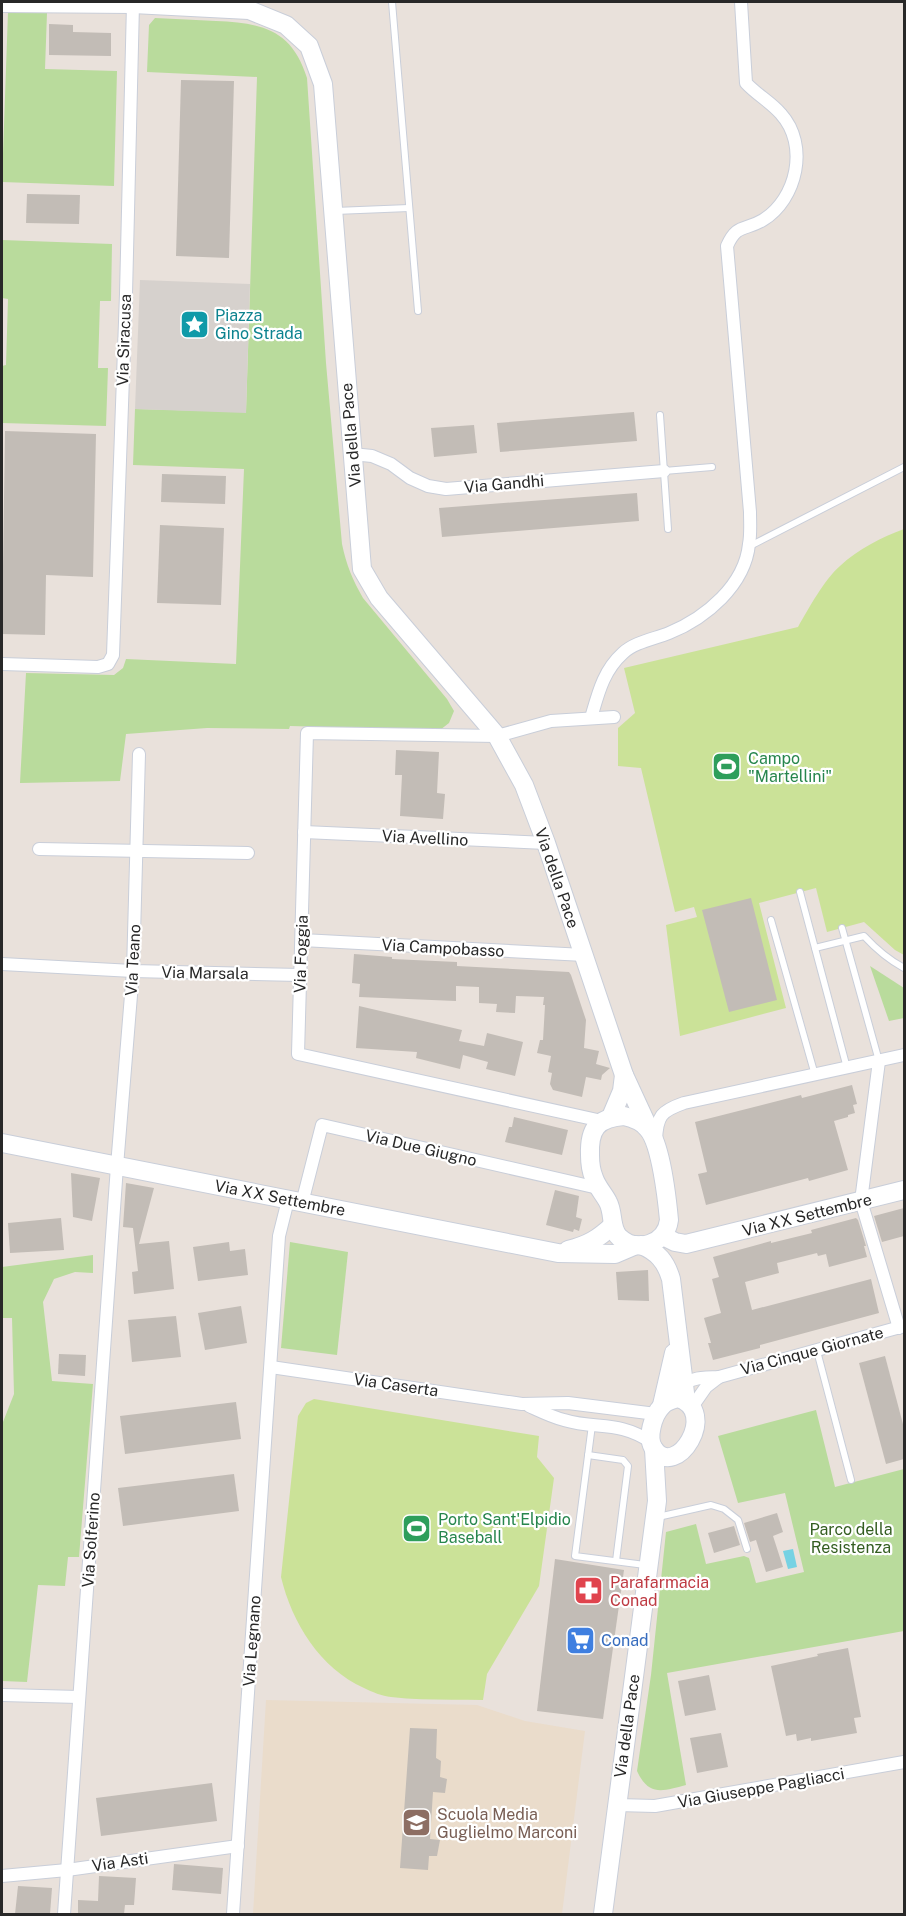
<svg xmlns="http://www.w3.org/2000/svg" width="906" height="1916" font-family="'Public Sans',sans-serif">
<rect width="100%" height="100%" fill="#e9e1db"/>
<polygon fill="#eadccb" points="266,1700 477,1705 525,1721 585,1731 562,1914 253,1914"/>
<g fill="#b9db9c">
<polygon points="8,12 47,13 45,69 117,71 114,186 2,182"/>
<path d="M155 18C176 19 196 20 216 21 263 23 292 30 307 78L326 363 342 544C346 564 353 581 363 598L447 699 454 711 449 723 440 730 290 726 289 729 207 728 126 734 120 781 20 783 26 673 114 675 123 668 126 659 236 664 244 469 133 465 135 409 246 412 257 77 147 72 149 25Z"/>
<polygon points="2,240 112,244 111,301 100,301 98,368 108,368 106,426 2,423 2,366 6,365 8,299 2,298"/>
<polygon points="870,966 904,988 904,1018 889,1021"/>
<polygon points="290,1242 348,1252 337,1355 281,1348"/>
<polygon points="93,1255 93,1273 75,1272 54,1279 43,1302 52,1381 93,1384 79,1557 68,1557 65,1586 38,1585 27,1682 2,1681 2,1449 3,1422 14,1394 12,1318 2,1318 2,1267"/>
<path d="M816 1410 835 1487 904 1469V1631L667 1673 686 1785C663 1791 649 1797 637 1771L651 1675 666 1532 696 1524 706 1564 744 1556 749 1558 756 1583 804 1572 785 1493 738 1503 718 1436Z"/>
</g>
<g fill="#cbe298">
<path d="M904 529V955L895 950 864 922 827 932 816 888 759 903 786 1008 680 1036 666 925 697 917 694 907 675 912 641 768 618 766V728L635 713 624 668 798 627C809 608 824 580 840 566 858 549 882 537 904 529Z"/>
<path d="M314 1399 539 1436 537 1457 554 1478 539 1586 487 1674 483 1700C453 1699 421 1701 391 1697 382 1696 372 1692 364 1688 320 1668 292 1623 281 1577L298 1416 306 1403Z"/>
</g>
<polygon fill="#d6d1cd" points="140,280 250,284 246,413 135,409"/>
<polygon fill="#76d2e3" points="793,1549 797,1567 788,1569 783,1551"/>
<g fill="#c2bcb6">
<polygon points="49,24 73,25 73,32 111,33 111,56 49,55"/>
<polygon points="181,80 234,81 229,258 176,256"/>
<polygon points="27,194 80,195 79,224 26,223"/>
<polygon points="634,412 637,441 500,452 497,423"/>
<polygon points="474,425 477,453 434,457 431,428"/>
<polygon points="5,431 96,434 93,577 46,575 45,635 2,634"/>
<polygon points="162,474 226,476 225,504 161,502"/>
<polygon points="637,493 639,521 442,537 439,508"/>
<polygon points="160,525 224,528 221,605 157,603"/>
<polygon points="396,750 439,752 437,793 445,794 443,819 400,816 402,775 395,775"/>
<polygon points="751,898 777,1000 729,1012 702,910"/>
<polygon points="354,954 392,957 392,959 457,962 457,966 569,972 571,975 586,1020 584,1048 599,1051 596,1064 610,1068 602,1075 601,1080 586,1077 582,1097 553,1090 550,1084 552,1073 548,1072 551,1056 537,1053 540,1040 543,1040 545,1005 543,1005 544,997 516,996 515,1013 496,1012 497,1004 479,1003 479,987 456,986 456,1001 359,997 360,984 352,983"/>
<polygon points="359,1006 462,1030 459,1041 484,1046 487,1033 523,1042 515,1076 486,1069 488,1062 463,1055 460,1069 416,1058 417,1052 356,1048"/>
<polygon points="852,1085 857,1104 853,1105 855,1113 848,1115 848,1117 834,1121 848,1170 809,1181 808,1178 706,1205 698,1174 707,1172 695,1122 801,1095 802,1098"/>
<polygon points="514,1117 568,1130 562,1155 505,1142 509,1127 512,1127"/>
<polygon points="71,1173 100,1178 92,1221 73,1217"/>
<polygon points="126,1183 154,1188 139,1244 169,1241 174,1289 134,1294 132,1272 138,1271 133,1228 123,1227"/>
<polygon points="555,1190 579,1196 576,1217 582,1219 579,1231 574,1229 573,1232 546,1225"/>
<polygon points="904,1208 904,1236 882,1242 874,1216"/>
<polygon points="61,1218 64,1250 10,1253 8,1223"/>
<polygon points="856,1218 858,1220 866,1246 864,1246 867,1257 829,1267 826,1254 818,1256 817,1253 777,1263 779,1273 745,1282 752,1310 871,1279 879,1313 760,1345 760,1348 713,1360 708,1343 711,1343 704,1318 721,1313 712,1279 719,1277 713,1257 771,1241 771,1243 812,1233 811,1230"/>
<polygon points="229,1242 230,1251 245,1249 248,1275 198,1281 193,1247"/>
<polygon points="648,1270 649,1301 618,1300 616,1272"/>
<polygon points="241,1306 247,1343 205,1350 198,1313"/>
<polygon points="176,1316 181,1357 132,1362 128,1320"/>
<polygon points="59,1354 86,1355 85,1376 58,1374"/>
<polygon points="885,1356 904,1428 904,1459 886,1464 859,1363"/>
<polygon points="236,1402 241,1439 125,1454 120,1416"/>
<polygon points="234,1474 239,1511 123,1526 118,1488"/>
<polygon points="777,1513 783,1532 773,1536 783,1567 766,1572 756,1540 750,1542 744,1523"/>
<polygon points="734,1526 740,1545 714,1553 708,1533"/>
<polygon points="555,1559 624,1570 603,1719 537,1711"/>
<polygon points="848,1648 861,1717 854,1718 857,1733 811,1741 811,1738 797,1741 796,1734 786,1736 771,1666 818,1656 817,1654"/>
<polygon points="709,1675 716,1710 685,1716 678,1681"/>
<polygon points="410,1728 437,1729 436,1758 441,1761 440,1777 447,1779 445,1793 433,1792 430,1839 440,1840 437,1856 429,1856 428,1870 400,1868"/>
<polygon points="721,1733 728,1767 697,1773 690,1738"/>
<polygon points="212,1783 217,1821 101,1836 96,1798"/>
<polygon points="174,1864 223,1868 221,1894 172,1890"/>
<polygon points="99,1876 136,1878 134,1905 125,1905 124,1914 78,1914 78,1900 98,1901"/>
<polygon points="18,1886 52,1888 50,1914 15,1914"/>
</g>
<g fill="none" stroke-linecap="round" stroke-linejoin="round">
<defs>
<g id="lane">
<polyline points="392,2 418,311"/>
<polyline points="335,211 409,208"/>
<polyline points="660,415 668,529"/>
<polyline points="664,471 712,467"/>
<polyline points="750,546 904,467"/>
<polyline points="800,892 847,1068"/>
<polyline points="771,920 815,1075"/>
<polyline points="842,928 879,1061"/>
<path d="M815 948 864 936C876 949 889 960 904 968"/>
<polyline points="817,1351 851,1480"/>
<polyline points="592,1425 575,1556 645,1565"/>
<polyline points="588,1455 623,1460 628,1466 616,1561"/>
<polyline points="658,1517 711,1505 724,1509 738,1520 747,1549"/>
</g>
<g id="street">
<polyline points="352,454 372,456 391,464 410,478 428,486 446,489 664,471"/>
<polyline points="2,664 98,667 108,664 113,655 126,294 133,4"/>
<path d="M591 718C598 694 603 671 623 653 635 642 654 639 669 633 706 618 745 585 749 544 751 534 750 522 750 512L727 246C737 223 745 231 763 220 797 199 809 145 781 114 771 102 757 95 746 83L741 2"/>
<polyline points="304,832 546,843"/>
<polyline points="39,849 248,853"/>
<polyline points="302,940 584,955"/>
<polyline points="2,964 133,971 300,975"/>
<polyline points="879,1061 861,1201 899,1328"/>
<polyline points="602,1121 298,1054 307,733 497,736 551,721 614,717"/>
<path d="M656 1140C657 1116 661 1111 684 1103L904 1055"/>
<polyline points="302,1203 322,1125 598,1188"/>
<polyline points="271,1367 522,1404 568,1403 656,1414"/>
<path d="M679 1389C688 1377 706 1377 719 1377L904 1326"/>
<path d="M529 1406C540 1411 552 1417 564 1420 597 1430 618 1420 651 1442"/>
<polyline points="692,1407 706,1387 719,1377"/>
<polyline points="2,1695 79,1697"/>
<polyline points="617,1805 655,1806 904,1762"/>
<polyline points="2,1876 67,1870 238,1846"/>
<polyline points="64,1914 117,1166 133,971 139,754"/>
<polyline points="233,1914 279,1236 288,1200"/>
</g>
<g id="secondary">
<polyline points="2,3 133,4 249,10 286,25 309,46 323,84 362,569 379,598 497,736 524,785 546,843 624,1075 648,1127"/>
<path d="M624 1116C633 1118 642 1121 648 1129 661 1144 667 1199 669 1220 666 1244 637 1254 619 1237 610 1228 614 1213 608 1202 604 1194 597 1187 594 1178 591 1171 590 1163 590 1155 589 1129 597 1118 624 1116Z"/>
<polyline points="611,1117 622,1091 624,1075"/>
<polyline points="2,1143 558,1253 615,1254 636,1245"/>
<polyline points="663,1236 675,1242 686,1244 904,1190"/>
<path d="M641 1245C658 1252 666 1262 671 1279L686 1401"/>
<path d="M568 1250C588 1245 598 1239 613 1225"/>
<path d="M678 1398C720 1411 676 1481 654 1449 646 1438 653 1415 662 1406 666 1401 672 1400 678 1398Z"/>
<polyline points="662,1405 674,1353"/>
<polyline points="603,1914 657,1501 654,1449"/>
</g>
</defs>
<use href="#lane" stroke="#c9ced9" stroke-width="8"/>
<use href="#street" stroke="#c9ced9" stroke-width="14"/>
<use href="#secondary" stroke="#c9ced9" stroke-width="20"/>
<use href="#lane" stroke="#fff" stroke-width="6"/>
<use href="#street" stroke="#fff" stroke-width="12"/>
<use href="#secondary" stroke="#fff" stroke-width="18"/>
</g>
<defs>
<symbol id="sight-square" viewBox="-11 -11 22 22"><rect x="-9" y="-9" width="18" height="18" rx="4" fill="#0f9aa8" stroke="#fff"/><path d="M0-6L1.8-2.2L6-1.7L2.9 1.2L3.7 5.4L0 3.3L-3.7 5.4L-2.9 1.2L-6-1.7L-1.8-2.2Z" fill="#fff"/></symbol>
<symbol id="stadium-square" viewBox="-11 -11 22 22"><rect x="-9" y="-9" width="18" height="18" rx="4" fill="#2e9e5b" stroke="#fff"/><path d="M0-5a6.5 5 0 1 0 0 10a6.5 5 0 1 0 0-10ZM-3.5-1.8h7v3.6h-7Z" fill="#fff"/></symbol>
<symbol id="pharmacy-square" viewBox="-11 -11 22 22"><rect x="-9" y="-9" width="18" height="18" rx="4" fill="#e0444e" stroke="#fff"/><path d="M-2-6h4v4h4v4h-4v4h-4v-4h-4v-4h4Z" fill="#fff"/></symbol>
<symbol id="supermarket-square" viewBox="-11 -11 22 22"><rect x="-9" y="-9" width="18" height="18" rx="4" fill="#3f7fe0" stroke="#fff"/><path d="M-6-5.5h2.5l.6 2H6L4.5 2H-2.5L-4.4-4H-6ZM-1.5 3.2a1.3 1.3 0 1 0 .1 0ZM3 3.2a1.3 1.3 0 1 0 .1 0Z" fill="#fff"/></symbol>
<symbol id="school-square" viewBox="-11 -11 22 22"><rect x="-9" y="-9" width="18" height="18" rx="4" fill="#8d6e63" stroke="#fff"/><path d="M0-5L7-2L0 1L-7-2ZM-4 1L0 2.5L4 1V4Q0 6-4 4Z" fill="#fff"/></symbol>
</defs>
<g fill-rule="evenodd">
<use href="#sight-square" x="178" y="308" width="33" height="33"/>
<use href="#stadium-square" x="710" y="750" width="33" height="33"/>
<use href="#stadium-square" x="400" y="1512" width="33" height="33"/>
<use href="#pharmacy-square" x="572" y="1574" width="33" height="33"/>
<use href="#supermarket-square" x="564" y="1624" width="33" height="33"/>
<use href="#school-square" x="400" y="1806" width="33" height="33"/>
</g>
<g text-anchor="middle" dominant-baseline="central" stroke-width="4.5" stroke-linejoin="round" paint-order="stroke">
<g font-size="16" fill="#0d838f" stroke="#fff" text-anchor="start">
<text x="215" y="315">Piazza<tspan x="215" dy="18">Gino Strada</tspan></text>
</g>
<g font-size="16" fill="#282828" stroke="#fff">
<text transform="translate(124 340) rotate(-88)">Via Siracusa</text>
<text transform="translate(351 435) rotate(-95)">Via della Pace</text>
<text transform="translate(504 484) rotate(-5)">Via Gandhi</text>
<text transform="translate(425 838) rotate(3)">Via Avellino</text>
<text transform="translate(557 878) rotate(71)">Via della Pace</text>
<text transform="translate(443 948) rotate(3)">Via Campobasso</text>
<text transform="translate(301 954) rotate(-88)">Via Foggia</text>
<text transform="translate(133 960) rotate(-87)">Via Teano</text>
<text transform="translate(205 973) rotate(1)">Via Marsala</text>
<text transform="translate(421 1148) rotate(13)">Via Due Giugno</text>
<text transform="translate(280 1198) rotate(11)">Via XX Settembre</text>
<text transform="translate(807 1215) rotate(-14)">Via XX Settembre</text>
<text transform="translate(812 1351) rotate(-15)">Via Cinque Giornate</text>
<text transform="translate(396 1385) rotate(8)">Via Caserta</text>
<text transform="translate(91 1540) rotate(-86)">Via Solferino</text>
<text transform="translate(252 1641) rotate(-86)">Via Legnano</text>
<text transform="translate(627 1726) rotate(-82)">Via della Pace</text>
<text transform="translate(761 1788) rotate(-10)">Via Giuseppe Pagliacci</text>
<text transform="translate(120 1862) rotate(-8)">Via Asti</text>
</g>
<g font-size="16" fill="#27864d" stroke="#fff" text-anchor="start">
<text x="748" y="758">Campo<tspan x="748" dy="18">"Martellini"</tspan></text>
<text x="438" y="1519">Porto Sant'Elpidio<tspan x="438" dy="18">Baseball</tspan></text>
</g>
<g font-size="16" fill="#335d20" stroke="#fff">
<text x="851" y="1529">Parco della<tspan x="851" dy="18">Resistenza</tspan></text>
</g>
<g font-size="16" fill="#be3a42" stroke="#fff" text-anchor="start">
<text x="610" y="1582">Parafarmacia<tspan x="610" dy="18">Conad</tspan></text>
</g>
<g font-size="16" fill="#366cbe" stroke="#fff" text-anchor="start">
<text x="601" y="1640">Conad</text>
</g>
<g font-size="16" fill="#785e54" stroke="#fff" text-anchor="start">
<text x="437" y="1814">Scuola Media<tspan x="437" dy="18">Guglielmo Marconi</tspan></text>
</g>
</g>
<rect width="906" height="1916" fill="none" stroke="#282828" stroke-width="6"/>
</svg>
